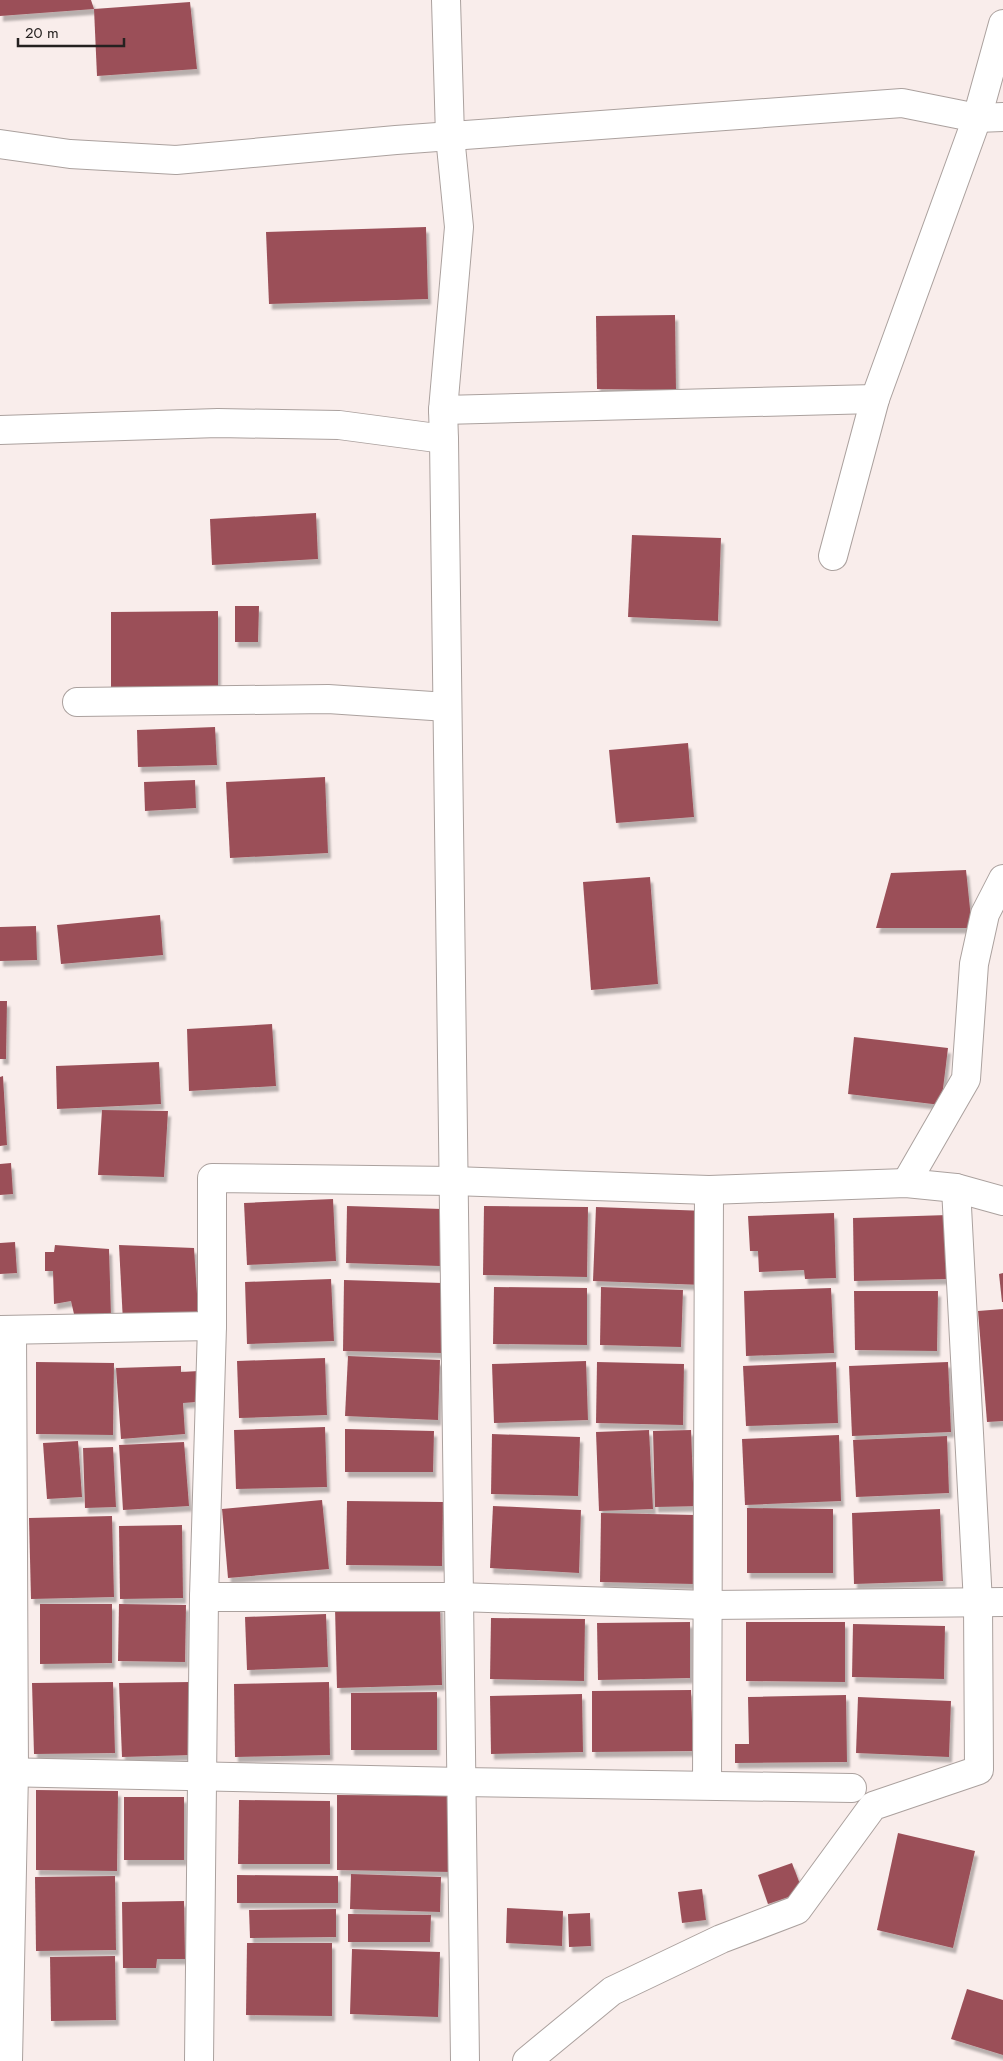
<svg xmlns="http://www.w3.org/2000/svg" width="1003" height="2061" font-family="Jost,sans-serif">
<defs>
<filter id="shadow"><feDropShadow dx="3" dy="5.5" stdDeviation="1" flood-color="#0004"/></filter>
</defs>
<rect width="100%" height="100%" fill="#f9edeb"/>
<g fill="#9b5059" filter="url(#shadow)">
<polygon points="0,0 91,0 94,9 0,16"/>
<polygon points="190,2 197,69 97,76 94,9"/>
<polygon points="426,227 428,299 269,304 266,232"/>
<polygon points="675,315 676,390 597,389 596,316"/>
<polygon points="316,513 318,559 212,565 210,519"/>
<polygon points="632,535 721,538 718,621 628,617"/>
<polygon points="235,606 259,606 258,642 235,642"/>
<polygon points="218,611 218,687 111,688 111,612"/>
<polygon points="215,727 217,765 138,767 137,730"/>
<polygon points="688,743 694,817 616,823 609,750"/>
<polygon points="325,777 328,853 230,858 226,782"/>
<polygon points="195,780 196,808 145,811 144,782"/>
<polygon points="966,870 972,928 876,928 891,873"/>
<polygon points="650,877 658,984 591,990 583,882"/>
<polygon points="160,915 163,955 61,964 57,925"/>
<polygon points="36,926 37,960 0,961 0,927"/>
<polygon points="0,1001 7,1001 6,1059 0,1059"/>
<polygon points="272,1024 276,1086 189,1091 187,1029"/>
<polygon points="854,1037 948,1048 941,1105 848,1094"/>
<polygon points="159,1062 161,1104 57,1109 56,1066"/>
<polygon points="3,1076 7,1145 0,1146 0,1077"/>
<polygon points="102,1110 168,1111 164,1177 98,1175"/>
<polygon points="11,1163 13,1194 0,1195 0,1164"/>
<polygon points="333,1199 336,1261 247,1265 244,1203"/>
<polygon points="347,1206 442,1209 440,1266 346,1263"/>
<polygon points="484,1206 588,1207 587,1277 483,1275"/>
<polygon points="596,1207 707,1211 704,1285 593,1281"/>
<polygon points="834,1213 836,1278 805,1279 804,1270 759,1272 758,1251 750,1251 748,1216"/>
<polygon points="948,1215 950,1279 854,1281 853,1218"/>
<polygon points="15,1242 17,1273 0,1274 0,1243"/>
<polygon points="55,1245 109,1249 111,1316 74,1314 71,1301 54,1304 53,1271 45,1271 45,1252 54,1252"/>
<polygon points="119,1245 194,1248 199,1325 123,1322"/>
<polygon points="1003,1273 1003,1302 1002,1302 999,1274"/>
<polygon points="331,1279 334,1341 247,1344 245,1282"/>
<polygon points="344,1280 443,1283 442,1353 343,1351"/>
<polygon points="494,1287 587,1288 587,1345 493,1344"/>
<polygon points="601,1287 683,1290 681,1347 600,1345"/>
<polygon points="831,1288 834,1353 746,1356 744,1291"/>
<polygon points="854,1291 938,1291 937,1351 855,1350"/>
<polygon points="1003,1309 1003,1421 987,1422 978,1311"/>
<polygon points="348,1356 440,1360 438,1420 345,1416"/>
<polygon points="325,1358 327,1415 239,1418 237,1361"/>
<polygon points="586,1361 588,1420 494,1423 492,1364"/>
<polygon points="36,1362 114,1363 113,1435 36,1434"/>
<polygon points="597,1362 684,1364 683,1425 596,1423"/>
<polygon points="836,1362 838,1423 746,1426 743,1366"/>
<polygon points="948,1362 951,1432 852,1436 849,1366"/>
<polygon points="181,1366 181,1372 199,1371 196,1402 183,1403 185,1434 121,1439 116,1368"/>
<polygon points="325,1427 327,1487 236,1489 234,1430"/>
<polygon points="345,1429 434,1431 433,1472 345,1472"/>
<polygon points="649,1430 653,1509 599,1511 596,1432"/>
<polygon points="691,1430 693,1483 703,1483 703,1506 655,1507 653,1431"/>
<polygon points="492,1434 580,1437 578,1496 491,1494"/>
<polygon points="839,1435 841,1501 745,1505 742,1439"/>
<polygon points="947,1436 949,1493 856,1497 853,1440"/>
<polygon points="78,1441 82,1497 47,1499 43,1443"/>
<polygon points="184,1442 189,1506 123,1510 119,1445"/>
<polygon points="113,1447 116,1507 85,1508 83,1448"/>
<polygon points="322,1500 329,1569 228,1578 222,1509"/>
<polygon points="347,1501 443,1502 442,1566 346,1565"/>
<polygon points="493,1506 581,1510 579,1573 490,1568"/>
<polygon points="747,1508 833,1509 833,1573 747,1573"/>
<polygon points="940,1509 943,1581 854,1584 852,1513"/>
<polygon points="601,1513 696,1515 694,1584 600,1582"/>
<polygon points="112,1516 114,1597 31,1599 29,1518"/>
<polygon points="182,1525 183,1598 120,1599 119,1526"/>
<polygon points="40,1604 112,1604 112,1663 40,1664"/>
<polygon points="119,1604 186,1605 185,1662 118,1661"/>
<polygon points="440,1606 442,1685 337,1688 335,1608"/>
<polygon points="326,1614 328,1667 247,1670 245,1617"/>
<polygon points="491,1618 585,1619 584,1681 490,1679"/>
<polygon points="690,1622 690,1678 598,1680 597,1623"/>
<polygon points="746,1622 845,1622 845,1682 746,1681"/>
<polygon points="853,1624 945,1626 944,1679 852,1677"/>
<polygon points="113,1682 115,1753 34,1754 32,1683"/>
<polygon points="191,1682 192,1755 122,1757 119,1683"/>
<polygon points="329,1682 330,1755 235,1757 234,1684"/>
<polygon points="691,1690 693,1751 592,1752 592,1691"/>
<polygon points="437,1692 437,1750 351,1750 351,1693"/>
<polygon points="582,1694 583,1752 491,1754 490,1696"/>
<polygon points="846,1695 847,1762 735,1763 735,1744 749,1744 748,1697"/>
<polygon points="858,1697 951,1701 949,1757 856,1753"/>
<polygon points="36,1790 118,1791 117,1871 36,1870"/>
<polygon points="337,1795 454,1796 453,1872 337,1870"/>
<rect x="124" y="1797" width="60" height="63"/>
<polygon points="239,1800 330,1801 330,1864 238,1864"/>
<polygon points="898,1833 975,1851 953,1948 877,1930"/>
<polygon points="792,1863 803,1892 768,1904 758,1875"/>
<polygon points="351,1874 441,1877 440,1912 350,1909"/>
<polygon points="237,1875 338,1876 338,1903 237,1903"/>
<polygon points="115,1876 116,1950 36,1951 35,1877"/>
<polygon points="702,1889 706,1920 682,1923 678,1892"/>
<polygon points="184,1901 185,1959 157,1959 156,1968 123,1968 122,1902"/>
<polygon points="507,1908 563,1911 562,1946 506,1943"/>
<polygon points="336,1909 336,1937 250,1938 249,1910"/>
<polygon points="590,1913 591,1946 569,1947 568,1914"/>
<polygon points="348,1914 431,1915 430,1942 348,1942"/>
<polygon points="247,1943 332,1943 332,2016 246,2015"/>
<polygon points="352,1949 440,1952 438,2017 350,2014"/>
<polygon points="115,1956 116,2020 51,2021 50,1957"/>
<polygon points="967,1989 1003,2000 1003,2055 951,2039"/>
</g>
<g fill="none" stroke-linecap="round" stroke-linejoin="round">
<defs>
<g id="street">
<polyline points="446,0 450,136 459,227 443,410 444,439 465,2061"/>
<polyline points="0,144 70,154 176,160 396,140 902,103 977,118 1003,117"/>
<polyline points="443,410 875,399"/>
<polyline points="0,430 218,423 339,425 444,439"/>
<polyline points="833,556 875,399 977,118 1003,24"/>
<polyline points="77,702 328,699 447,707"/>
<polyline points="906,1183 966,1079 974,964 985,914 1003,879"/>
<polyline points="0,1330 212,1326"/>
<polyline points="204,1597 459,1597 707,1605 1003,1602"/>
<polyline points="0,1772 462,1782 852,1788"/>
<polyline points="707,1785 709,1190"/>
<polyline points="8,2061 14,1772 12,1330"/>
<polyline points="199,2061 204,1597 212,1326 212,1178 453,1181 709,1190 906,1183 956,1188 1003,1201"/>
<polyline points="527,2061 612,1991 721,1939 797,1910 873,1806 979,1770 978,1603 956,1188"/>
</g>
</defs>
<use href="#street" stroke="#aba19e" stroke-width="30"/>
<use href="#street" stroke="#fff" stroke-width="28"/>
</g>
<path d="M18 38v8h106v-8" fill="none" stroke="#252120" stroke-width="2.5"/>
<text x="25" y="38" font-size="15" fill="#252120" stroke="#f9edeb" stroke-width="4" paint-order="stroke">20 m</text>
</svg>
